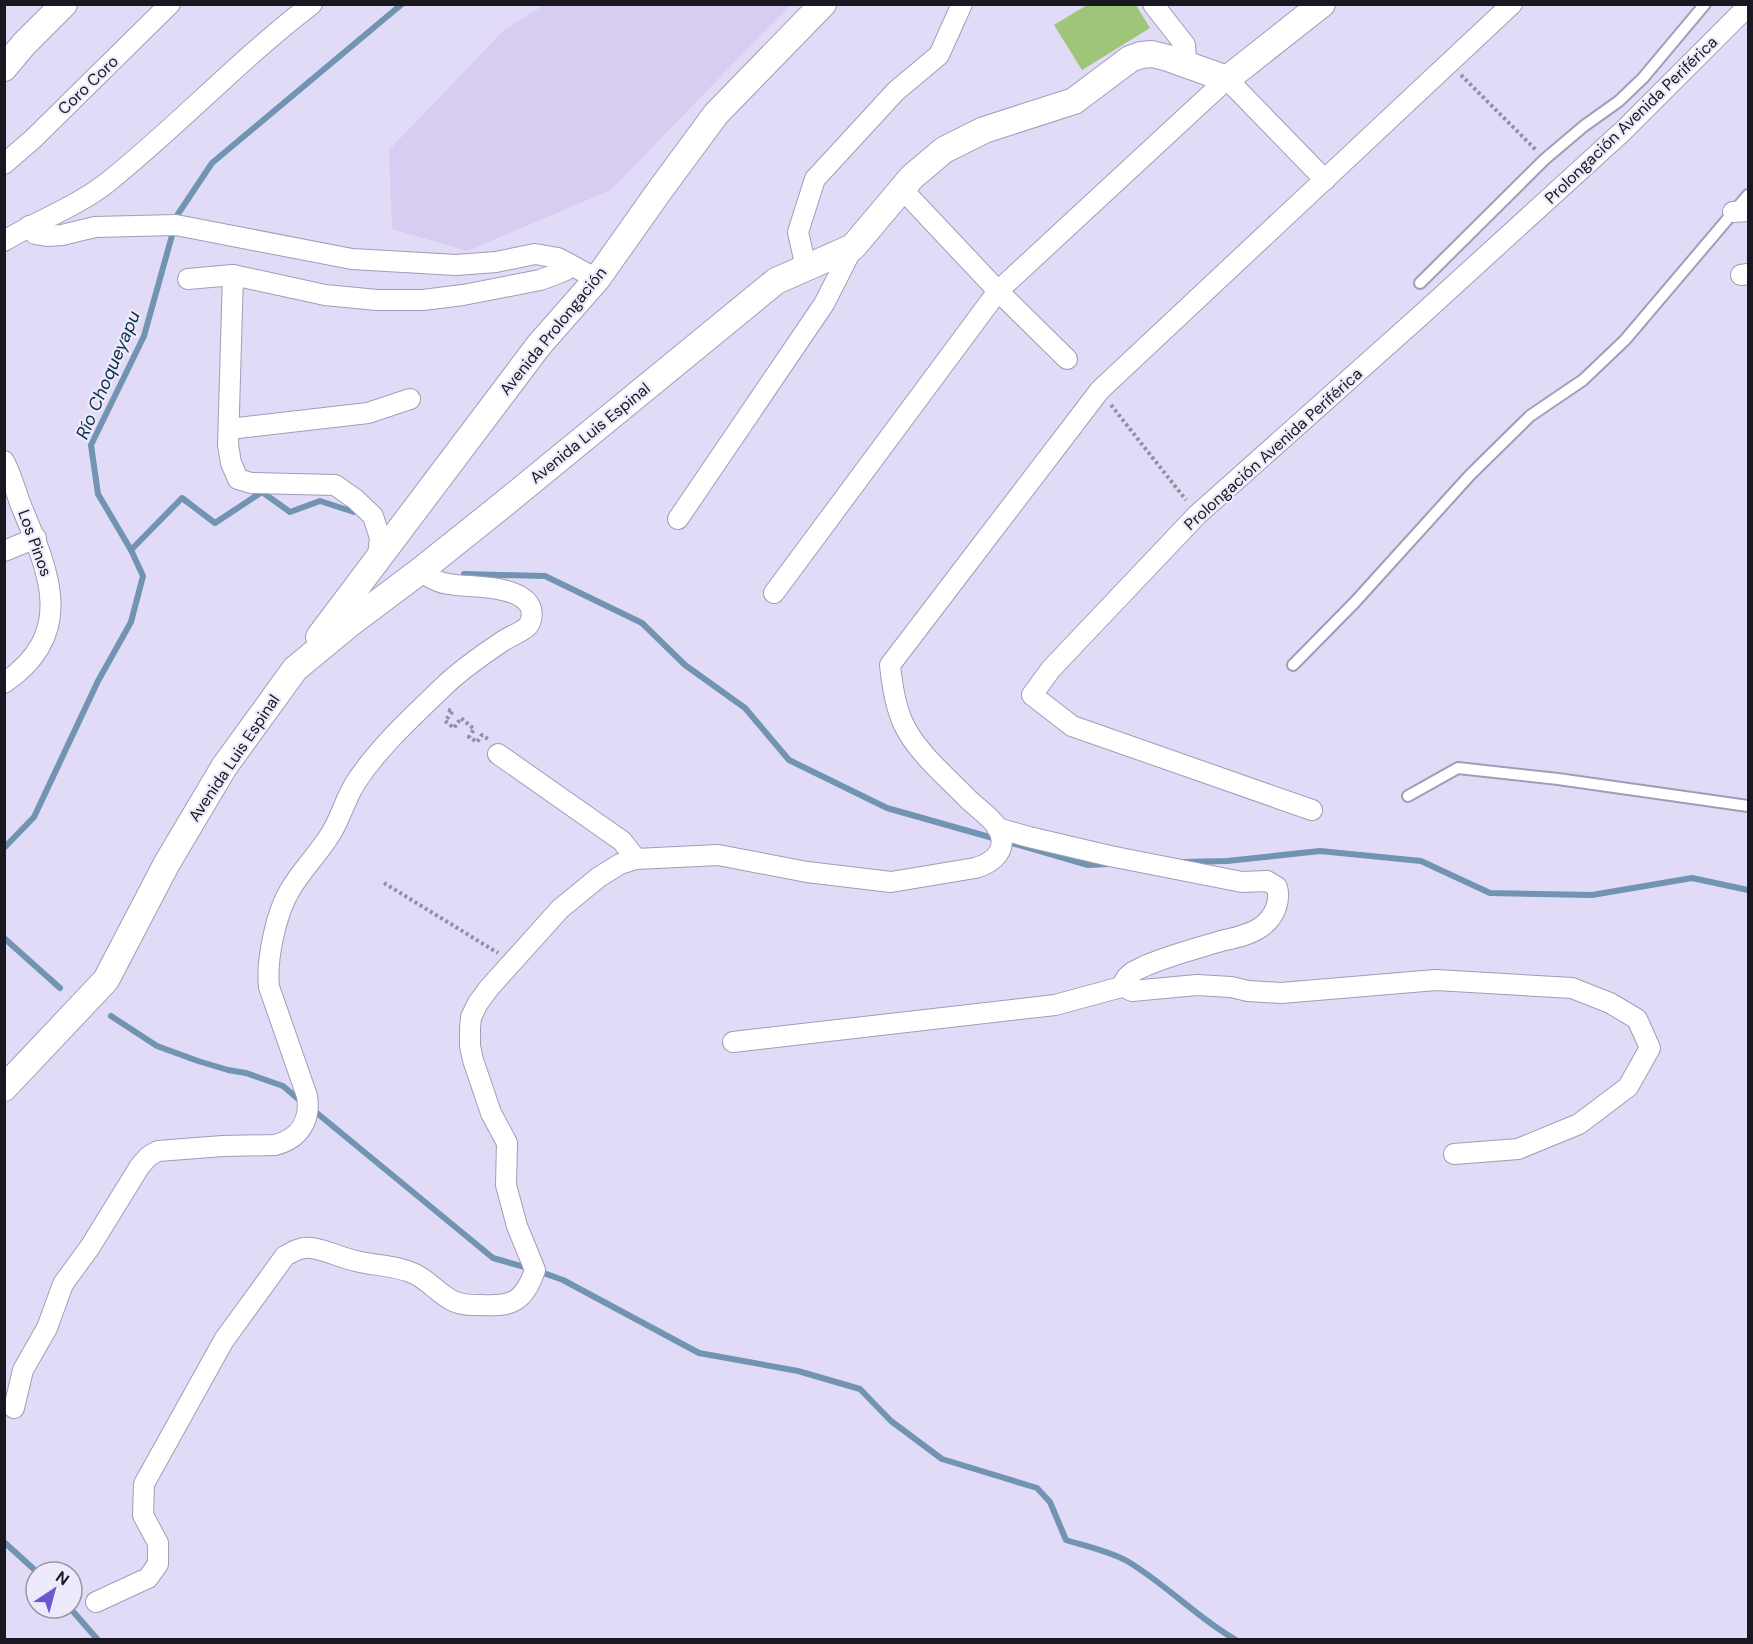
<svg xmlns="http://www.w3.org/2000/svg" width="1753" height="1644" font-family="'DM Sans',sans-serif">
<rect width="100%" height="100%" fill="#e2dbf7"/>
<polygon fill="#d6cdf0" points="546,4 790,5 611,190 467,251 392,229 389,150 505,29"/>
<polygon fill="#9ec578" points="1136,5 1150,28 1082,70 1054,25 1087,5"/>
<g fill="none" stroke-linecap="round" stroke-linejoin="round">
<g stroke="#7094b2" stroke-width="6">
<polyline points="131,550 182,498 215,523 262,492 290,512 320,501 354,512"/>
<polyline points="464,574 545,576 642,623 685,665 745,708 789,760 887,808 993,838"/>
<polyline points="1005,841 1088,865 1108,864"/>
<polyline points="4,848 34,817 98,681 131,622 143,576 131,550 98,494 91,445 144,336 178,214 212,163 402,4"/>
<polyline points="1184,862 1227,861 1320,851 1421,861 1490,893 1592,895 1692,878 1748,890"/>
<polyline points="4,938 60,988"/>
<polyline points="111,1016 157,1046 198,1061 228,1070 246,1073 283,1086 303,1103"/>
<path d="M312 1109 493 1258 535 1270 563 1280 699 1353 798 1371 860 1389 891 1421 942 1459 1037 1488 1050 1502 1066 1540C1085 1546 1109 1551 1127 1561 1166 1584 1197 1618 1236 1640"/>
<polyline points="4,1542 37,1572"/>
<polyline points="70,1608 98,1640"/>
</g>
<defs>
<g id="service">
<polyline points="1420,283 1545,159 1584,126 1619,101 1643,78 1705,4"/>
<polyline points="1293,665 1355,602 1470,475 1530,416 1583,380 1625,340 1748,195"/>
<polyline points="1408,796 1458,768 1558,779 1748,806"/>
</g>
<g id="minor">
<polyline points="1153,4 1185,45 1186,63"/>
<polyline points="4,164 33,139 170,4"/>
<polyline points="902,189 998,291 1067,359"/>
<polyline points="1733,212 1748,211"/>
<polyline points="29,226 35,234 47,236 62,235 95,227 176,225 352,259 456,265 496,262 535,254 558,258 597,279"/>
<path d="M4 241C39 220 76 207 108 182 178 126 240 59 312 4"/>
<polyline points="806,268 798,232 815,179 896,91 939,55 962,4"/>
<polyline points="233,275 228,445 231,463 238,479 251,483 335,485 355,499 373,516 380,538 378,556"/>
<polyline points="1741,275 1748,274"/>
<polyline points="188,279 233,275 325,295 377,300 423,300 463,295 540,280 559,273 566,270 569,264"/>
<polyline points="229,429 368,413 410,399"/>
<path d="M4 461C12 476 16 493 22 508 50 574 76 634 4 683"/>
<polyline points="678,519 824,304 853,247"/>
<polyline points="4,551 36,538"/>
<polyline points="774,593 998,291 1227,79 1325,180"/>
<polyline points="498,754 622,841 636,859"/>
<polyline points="1312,810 1072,726 1032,695 1051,669 1197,515 1419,317 1623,131 1748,6"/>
<path d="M997 828 1029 837 1110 856 1242 882 1267 881 1277 887C1281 902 1274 918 1261 927 1250 935 1234 938 1221 941 1195 949 1170 955 1145 966 1136 970 1128 973 1124 982L1128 989 1132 991 1197 985 1231 987 1248 991 1281 993 1436 980 1572 988 1610 1003 1637 1019 1650 1048 1628 1087 1579 1124 1518 1149 1454 1154"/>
<polyline points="733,1042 1055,1005 1125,986"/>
<path d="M14 1408 23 1370 47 1328 63 1284 90 1247 140 1166 149 1156 158 1151 223 1146 275 1145C299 1139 311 1121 307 1096L269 987C266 960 276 913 290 890 301 871 318 854 330 835 341 818 345 799 356 782 379 747 412 717 442 688 460 670 482 655 503 641 510 636 520 633 527 627 532 622 533 612 530 606 518 584 470 588 449 584 438 583 429 577 420 571"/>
<path d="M96 1602 148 1578 158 1564V1543L143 1515 144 1484 224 1340 285 1256C294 1251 301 1247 311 1248 327 1250 341 1258 356 1261 375 1266 396 1265 415 1274 429 1281 439 1294 453 1301 461 1305 471 1305 480 1305 512 1307 524 1302 535 1270L517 1226 506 1185 507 1143 491 1113 473 1060 470 1046V1028L471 1017 478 1003 489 988 560 909 599 877 620 864 636 859 718 855 807 872 891 882 975 868C994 863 1009 849 998 828 991 817 977 808 968 799 946 776 917 753 903 723 895 705 892 685 890 665L1100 390 1512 4"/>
</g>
<g id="tertiary">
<polyline points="4,68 24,44 64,4"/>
<polyline points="319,637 539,345 597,279 660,190 716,114 823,4"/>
<polyline points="4,1088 106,980 167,863 224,767 295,669 352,622 420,571 505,503 776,281 853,247 912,177 944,150 984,130 1074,101 1130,59 1141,55 1152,54 1168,58 1227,79 1322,4"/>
</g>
</defs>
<use href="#service" stroke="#a39cb7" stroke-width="14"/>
<use href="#minor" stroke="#a39cb7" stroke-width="22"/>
<use href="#tertiary" stroke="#a39cb7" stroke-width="28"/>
<g stroke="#938ea2" stroke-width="4" stroke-dasharray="3 3" stroke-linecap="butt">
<polyline points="1461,75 1536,150"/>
<polyline points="1111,405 1186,500"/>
<polyline points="448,710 453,711 445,721 454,728 461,718 474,729 469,737 477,742 482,735 488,739"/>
<polyline points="384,883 498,953"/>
</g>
<use href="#service" stroke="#fff" stroke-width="10"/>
<use href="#minor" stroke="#fff" stroke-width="20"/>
<use href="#tertiary" stroke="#fff" stroke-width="26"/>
</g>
<g text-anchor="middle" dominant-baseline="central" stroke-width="4.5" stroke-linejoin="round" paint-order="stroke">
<g font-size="16" fill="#191720" stroke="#eeeafb">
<text transform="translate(88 85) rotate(-44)">Coro Coro</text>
<text transform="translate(1631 120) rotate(-44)">Prolongación Avenida Periférica</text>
<text transform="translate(553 331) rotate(-51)">Avenida Prolongación</text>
<text transform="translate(590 433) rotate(-39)">Avenida Luis Espinal</text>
<text transform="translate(1273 449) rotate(-42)">Prolongación Avenida Periférica</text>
<text transform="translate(35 543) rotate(70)">Los Pinos</text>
<text transform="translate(234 758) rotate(-56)">Avenida Luis Espinal</text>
</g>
<g font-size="18" font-style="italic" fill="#072f49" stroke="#eeeafb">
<text transform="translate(108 375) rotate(-67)">Río Choqueyapu</text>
</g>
</g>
<rect width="1753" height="1644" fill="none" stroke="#191720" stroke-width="12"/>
<g transform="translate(54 1590) rotate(36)"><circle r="28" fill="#eeeafb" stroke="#9996a3" stroke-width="1.5"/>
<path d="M0-4.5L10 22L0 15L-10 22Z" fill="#6c57d1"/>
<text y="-9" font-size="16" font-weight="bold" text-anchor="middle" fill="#191720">N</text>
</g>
</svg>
